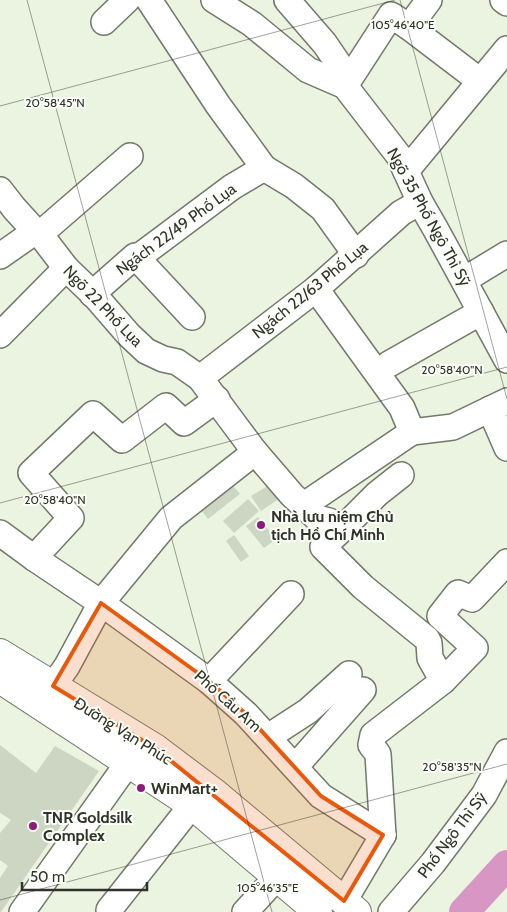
<svg xmlns="http://www.w3.org/2000/svg" width="507" height="912" font-family="Cabin,sans-serif">
<rect width="100%" height="100%" fill="#ebf4e0"/>
<g fill="none" stroke-linecap="round" stroke-linejoin="round">
<polyline stroke="#d896c4" stroke-width="30" points="464,912 507,865"/>
</g>
<g fill="#cdd6c3">
<polygon points="229,481 240,494 208,519 198,506"/>
<polygon points="274,482 283,496 261,511 251,496"/>
<polygon points="248,499 259,511 234,533 223,521"/>
<polygon points="258,517 276,539 264,548 246,526"/>
<polygon points="234,535 249,556 241,562 226,541"/>
<polygon points="0,745 36,773 55,746 99,771 1,912 0,912 0,878 8,866 0,860 0,833 11,820 0,813"/>
</g>
<g fill="none" stroke-linecap="round" stroke-linejoin="round">
<defs>
<g id="minor">
<polyline points="149,0 218,105 264,168 294,186 323,209 356,255"/>
<polyline points="214,0 252,24 308,70 345,86 399,156 420,202 435,228 507,360"/>
<polyline points="287,0 325,44 344,72 345,86"/>
<polyline points="503,0 507,3"/>
<polyline points="104,22 127,0"/>
<polyline points="409,27 429,0"/>
<polyline points="345,86 391,15 409,27 480,81"/>
<polyline points="406,171 507,49"/>
<polyline points="0,190 14,208 33,229 40,234 66,268 95,296 128,334 146,351 163,359 177,362 200,378 255,452 292,495 317,518 329,521 340,531 323,547 363,587 427,639 429,643 430,658 443,681"/>
<polyline points="40,234 130,156"/>
<polyline points="0,256 30,235 37,232"/>
<polyline points="137,258 192,317"/>
<polyline points="464,280 507,254"/>
<polyline points="92,294 135,256 137,258 232,187 264,168"/>
<polyline points="0,335 66,268"/>
<polyline points="389,364 481,312"/>
<polyline points="200,378 316,289 401,213 420,202"/>
<polyline points="490,409 507,448"/>
<polyline points="412,432 453,427 507,401"/>
<polyline points="304,505 412,432 402,408 316,289"/>
<polyline points="340,531 377,494 401,475"/>
<polyline points="0,533 34,558 101,603 209,681 246,714 321,796 383,835"/>
<polyline points="34,558 71,518 31,473 93,414 122,440 166,406 184,423 217,399"/>
<polyline points="209,681 291,594"/>
<polyline points="53,686 67,666 101,603 171,518 255,452"/>
<polyline points="268,737 308,711 349,674"/>
<polyline points="295,767 363,690"/>
<polyline points="383,835 378,754 371,745 373,735 443,681 475,648 440,616 458,593 472,599 507,562"/>
<polyline points="344,901 383,835"/>
<polyline points="109,910 192,805"/>
<polyline points="22,912 128,763"/>
<polyline points="245,912 277,877"/>
<polyline points="391,912 433,863 484,795 507,752"/>
</g>
<g id="major">
<polyline points="0,653 155,748 216,794 357,912"/>
<polyline points="0,679 192,805 318,912"/>
</g>
</defs>
<use href="#minor" stroke="#717968" stroke-width="28"/>
<use href="#major" stroke="#717968" stroke-width="30"/>
<use href="#minor" stroke="#fff" stroke-width="25"/>
<use href="#major" stroke="#fff" stroke-width="28"/>
</g>
<path fill="#e8590c" fill-opacity="0.2" stroke="#e8590c" stroke-width="4" stroke-linejoin="round" d="M101 603 209 681 246 714 321 796 383 835 344 901 155 748 53 686Z"/>
<path fill="none" stroke="#30332c" stroke-width="1" stroke-opacity="0.45" d="M27 0 272 912M400 0 507 399M0 106 395 0M0 503 507 367M0 900 507 764"/>
<g fill="#901a78" stroke="#fbfff7" stroke-width="2">
<circle cx="261" cy="525" r="5"/>
<circle cx="141" cy="788" r="5"/>
<circle cx="33" cy="826" r="5"/>
</g>
<g text-anchor="middle" dominant-baseline="central" stroke-width="4" stroke-linejoin="round" paint-order="stroke">
<g font-size="16" fill="#30332c" stroke="#fbfff7">
<text transform="translate(429 217) rotate(61)">Ngõ 35 Phố Ngô Thì Sỹ</text>
<text transform="translate(176 229) rotate(-36)">Ngách 22/49 Phố Lụa</text>
<text transform="translate(310 290) rotate(-39)">Ngách 22/63 Phố Lụa</text>
<text transform="translate(103 306) rotate(46)">Ngõ 22 Phố Lụa</text>
<text transform="translate(228 701) rotate(42)">Phố Cầu Am</text>
<text transform="translate(123 731) rotate(32)">Đường Vạn Phúc</text>
<text transform="translate(452 835) rotate(-53)">Phố Ngô Thì Sỹ</text>
</g>
<g font-size="16" font-weight="bold" fill="#30332c" stroke="#fbfff7" text-anchor="start">
<text x="271" y="516">Nhà lưu niệm Chủ<tspan x="271" dy="18">tịch Hồ Chí Minh</tspan></text>
<text x="151" y="788">WinMart+</text>
<text x="43" y="817">TNR Goldsilk<tspan x="43" dy="18">Complex</tspan></text>
</g>
</g>
<g font-size="12" text-anchor="middle" fill="#30332c" stroke="#fbfff7" stroke-width="4" stroke-linejoin="round" paint-order="stroke">
<text x="403" y="29">105°46'40"E</text>
<text x="55" y="107">20°58'45"N</text>
<text x="452" y="374">20°58'40"N</text>
<text x="55" y="504">20°58'40"N</text>
<text x="452" y="771">20°58'35"N</text>
<text x="268" y="892">105°46'35"E</text>
</g>
<path d="M22 882v8h125v-8" fill="none" stroke="#30332c" stroke-width="2.5"/>
<text x="30" y="882" font-size="15" fill="#30332c" stroke="#fbfff7" stroke-width="4" paint-order="stroke">50 m</text>
</svg>
